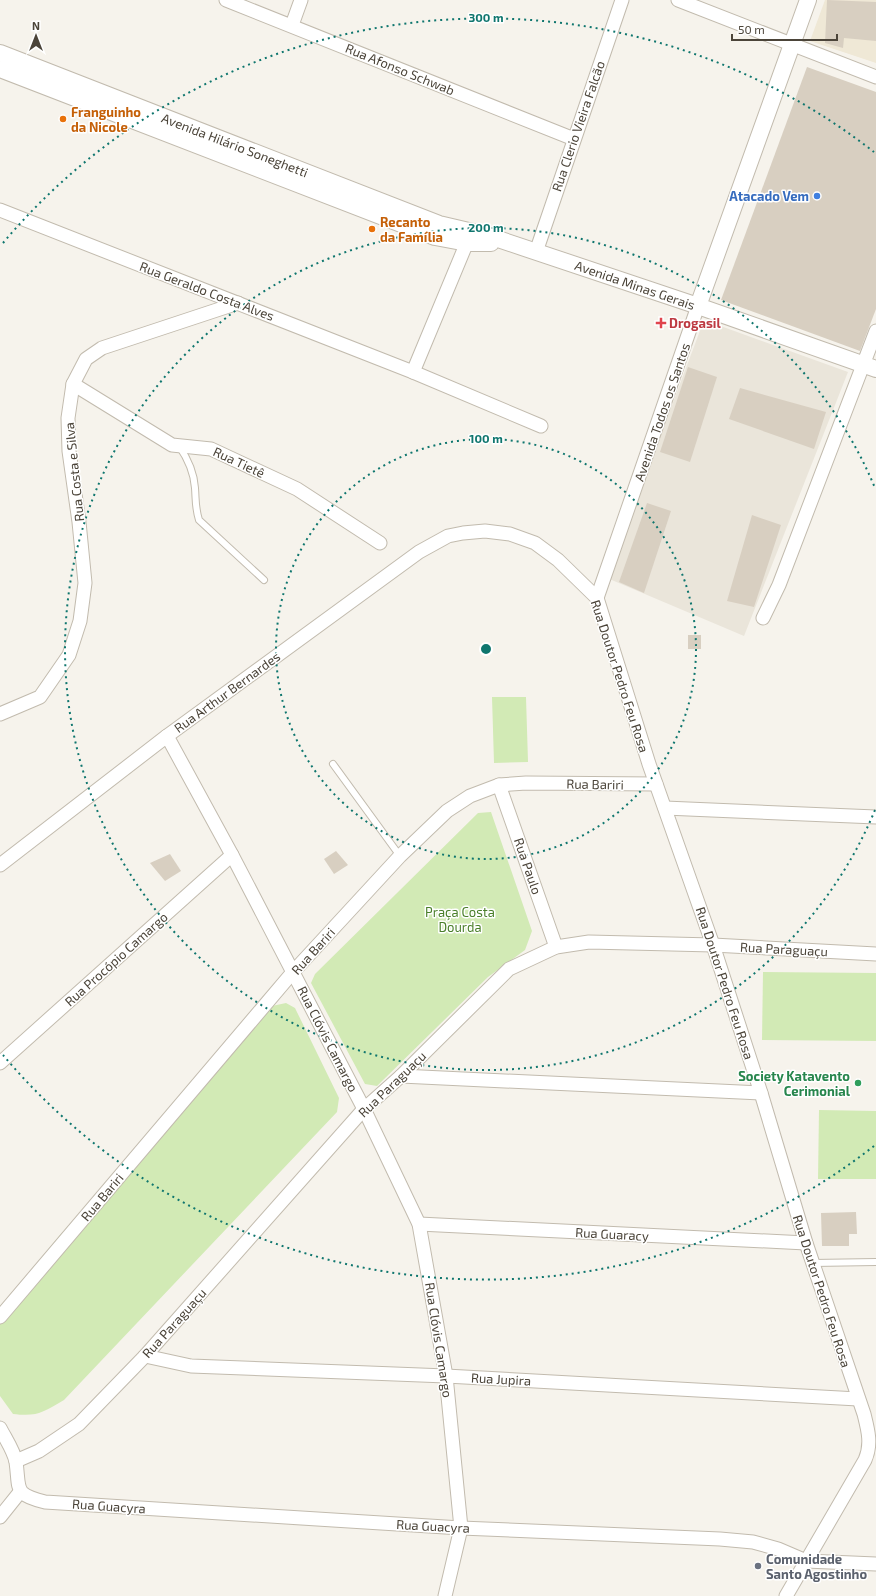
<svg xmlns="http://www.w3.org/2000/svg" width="876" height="1596" font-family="'Exo 2',sans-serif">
<rect width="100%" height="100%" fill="#f6f3ec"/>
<polygon fill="#eae5da" points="704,320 848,372 744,636 607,578"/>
<polygon fill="#efe8d6" points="825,0 876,0 876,63 810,41"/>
<g fill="#d2eab5">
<polygon points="492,697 526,697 528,762 494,763"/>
<polygon points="491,812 532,931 525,950 488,977 377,1086 365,1084 311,983 315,974 478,813"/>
<polygon points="763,972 876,973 876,1041 762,1040"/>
<path d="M286 1003 295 1008 339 1098 337 1112 64 1400C43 1412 38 1417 13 1414L0 1396V1320L42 1257 60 1235 272 1006Z"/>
<polygon points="819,1110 876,1111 876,1179 818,1179"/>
</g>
<g fill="#d8cfc1">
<polygon points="827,0 876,2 876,41 844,38 843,48 825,43"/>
<polygon points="807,67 876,92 876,309 860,351 721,300"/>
<polygon points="688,367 717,377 690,462 660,452"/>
<polygon points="740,388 826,412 814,449 729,419"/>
<polygon points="647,503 671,511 644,593 619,582"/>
<polygon points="752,515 781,525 754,607 727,601"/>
<rect x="688" y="635" width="13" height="14"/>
<polygon points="336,851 348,865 334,874 324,859"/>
<polygon points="170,854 181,871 165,881 150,863"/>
<polygon points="856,1212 857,1234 849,1234 849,1246 822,1246 821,1213"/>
</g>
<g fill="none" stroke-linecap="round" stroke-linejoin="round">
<defs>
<g id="service">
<path d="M179 446C188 459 194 473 195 488 196 501 195 507 199 520L264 580"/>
<polyline points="333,764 400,856"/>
<polyline points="813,1263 876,1262"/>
</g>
<g id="minor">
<polyline points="226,0 574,139"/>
<polyline points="678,0 876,77"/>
<polyline points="292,25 301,0"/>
<polyline points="0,210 413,372 541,426"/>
<polyline points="536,252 622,0"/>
<polyline points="413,372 470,235"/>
<polyline points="73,384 172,445 211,449 297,489 380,543"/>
<polyline points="597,598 698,306"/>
<polyline points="763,618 779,585 876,331"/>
<polyline points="0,714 40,697 69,655 80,621 85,583 79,522 69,451 68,418 73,384 86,359 102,348 238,303"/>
<polyline points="167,736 232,855 364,1109 419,1224 446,1376 461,1528 445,1596"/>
<polyline points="499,785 556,947"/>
<polyline points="665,808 876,817"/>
<path d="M0 865 167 736 419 552 448 536 463 533 485 531 510 534 535 543 558 560 597 598 649 764 713 945 761 1093 806 1243 864 1414C868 1430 872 1444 865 1460L786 1596"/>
<polyline points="0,1063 232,855"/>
<polyline points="401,1076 761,1093"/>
<polyline points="419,1224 806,1243"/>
<polyline points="0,1317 293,972 400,856 447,811 470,796 499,785 526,783 656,784"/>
<polyline points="145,1356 191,1366 446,1376 858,1399"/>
<path d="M0 1428C5 1438 14 1451 16 1462 20 1490 13 1494 45 1502L461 1528 720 1539 753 1542 778 1549 806 1561 876 1564"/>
<polyline points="16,1461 39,1451 79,1424 145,1356 364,1109 401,1076 509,969 556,947 589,942 713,945 876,954"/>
<polyline points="0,1517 20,1492"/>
</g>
<g id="tertiary">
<polyline points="0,53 439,224 486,235 698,306 876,369"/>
<polyline points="0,69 435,237 467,243 491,243"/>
<polyline points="698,306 808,0"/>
</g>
</defs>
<use href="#service" stroke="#c2bbae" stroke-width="8"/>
<use href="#minor" stroke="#c2bbae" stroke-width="15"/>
<use href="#tertiary" stroke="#c2bbae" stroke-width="18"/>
<use href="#service" stroke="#fff" stroke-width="6"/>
<use href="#minor" stroke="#fff" stroke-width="13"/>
<use href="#tertiary" stroke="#fff" stroke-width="16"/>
</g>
<g fill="none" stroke="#0f766e" stroke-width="2" stroke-dasharray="2 4">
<circle cx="486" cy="649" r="210"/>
<path d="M875 810A421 421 0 1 1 875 488"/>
<path d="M874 1146A631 631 0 0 1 3 1055M3 243A631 631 0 0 1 874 152"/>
</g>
<g fill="#e8710a" stroke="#fff" stroke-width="1.5">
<circle cx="63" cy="119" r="4"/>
<circle cx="372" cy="229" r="4"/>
</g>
<circle fill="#3f7fe0" stroke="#fff" stroke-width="1.5" cx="817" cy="196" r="4"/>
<path fill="#e0444e" stroke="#fff" stroke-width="1.5" d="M659 317h4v4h4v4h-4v4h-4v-4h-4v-4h4z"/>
<circle fill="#2e9e5b" stroke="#fff" stroke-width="1.5" cx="858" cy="1083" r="4"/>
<circle fill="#6b7280" stroke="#fff" stroke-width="1.5" cx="758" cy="1566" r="4"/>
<g text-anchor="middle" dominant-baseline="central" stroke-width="3" stroke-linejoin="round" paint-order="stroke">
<g font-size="13" fill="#4b4439" stroke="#fff">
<text transform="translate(400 69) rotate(22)">Rua Afonso Schwab</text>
<text transform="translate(578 126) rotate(-71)">Rua Clerio Vieira Falcão</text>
<text transform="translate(235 145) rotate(21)">Avenida Hilário Soneghetti</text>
<text transform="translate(635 285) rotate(19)">Avenida Minas Gerais</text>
<text transform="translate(207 291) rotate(21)">Rua Geraldo Costa Alves</text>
<text transform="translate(662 412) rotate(-71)">Avenida Todos os Santos</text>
<text transform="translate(239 462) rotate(25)">Rua Tietê</text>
<text transform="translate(74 472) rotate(-96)">Rua Costa e Silva</text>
<text transform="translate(620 676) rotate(72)">Rua Doutor Pedro Feu Rosa</text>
<text transform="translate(227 692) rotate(-36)">Rua Arthur Bernardes</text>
<text transform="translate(595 784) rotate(1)">Rua Bariri</text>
<text transform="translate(528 866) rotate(71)">Rua Paulo</text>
<text transform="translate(784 949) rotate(3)">Rua Paraguaçu</text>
<text transform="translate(313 951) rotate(-48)">Rua Bariri</text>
<text transform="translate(116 959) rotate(-42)">Rua Procópio Camargo</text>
<text transform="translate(725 983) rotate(72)">Rua Doutor Pedro Feu Rosa</text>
<text transform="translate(328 1039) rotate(63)">Rua Clóvis Camargo</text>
<text transform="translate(392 1084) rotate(-44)">Rua Paraguaçu</text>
<text transform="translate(102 1197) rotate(-50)">Rua Bariri</text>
<text transform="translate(612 1234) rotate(3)">Rua Guaracy</text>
<text transform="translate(822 1291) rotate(72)">Rua Doutor Pedro Feu Rosa</text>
<text transform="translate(174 1323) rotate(-48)">Rua Paraguaçu</text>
<text transform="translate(439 1340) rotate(81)">Rua Clóvis Camargo</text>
<text transform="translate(501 1379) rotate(3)">Rua Jupira</text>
<text transform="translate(109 1506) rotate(4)">Rua Guacyra</text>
<text transform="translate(433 1526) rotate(3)">Rua Guacyra</text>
</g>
<g font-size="13" font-weight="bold" fill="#c56008" stroke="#fff" text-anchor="start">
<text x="71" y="112">Franguinho<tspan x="71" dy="15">da Nicole</tspan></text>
<text x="380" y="222">Recanto<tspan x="380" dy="15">da Família</tspan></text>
</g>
<g font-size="13" font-weight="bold" fill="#366cbe" stroke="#fff" text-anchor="end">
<text x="809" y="196">Atacado Vem</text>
</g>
<g font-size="13" font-weight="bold" fill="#be3a42" stroke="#fff" text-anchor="start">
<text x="669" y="323">Drogasil</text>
</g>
<g font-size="13" fill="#4a7f2a" stroke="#fff">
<text x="460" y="912">Praça Costa<tspan x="460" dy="15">Dourda</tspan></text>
</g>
<g font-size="13" font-weight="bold" fill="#27864d" stroke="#fff" text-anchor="end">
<text x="850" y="1076">Society Katavento<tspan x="850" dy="15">Cerimonial</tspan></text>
</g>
<g font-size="13" font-weight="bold" fill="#5b616d" stroke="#fff" text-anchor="start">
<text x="766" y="1559">Comunidade<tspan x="766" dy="15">Santo Agostinho</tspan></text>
</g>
</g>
<circle cx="486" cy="649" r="6" fill="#0f766e" stroke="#fff" stroke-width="2"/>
<g font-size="12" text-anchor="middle" font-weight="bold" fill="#0f766e" stroke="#fff" stroke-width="3" stroke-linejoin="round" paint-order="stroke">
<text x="486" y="22">300 m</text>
<text x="486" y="232">200 m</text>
<text x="486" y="443">100 m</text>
</g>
<g transform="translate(36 36)" stroke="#ffffff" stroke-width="3" paint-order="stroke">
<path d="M0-3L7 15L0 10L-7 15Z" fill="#4b4439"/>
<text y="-6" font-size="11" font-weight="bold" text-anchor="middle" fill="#4b4439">N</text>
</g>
<path d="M732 34v6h105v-6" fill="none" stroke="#4b4439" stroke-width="2"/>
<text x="738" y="34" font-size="12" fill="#4b4439" stroke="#ffffff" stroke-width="3" paint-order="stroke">50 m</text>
</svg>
